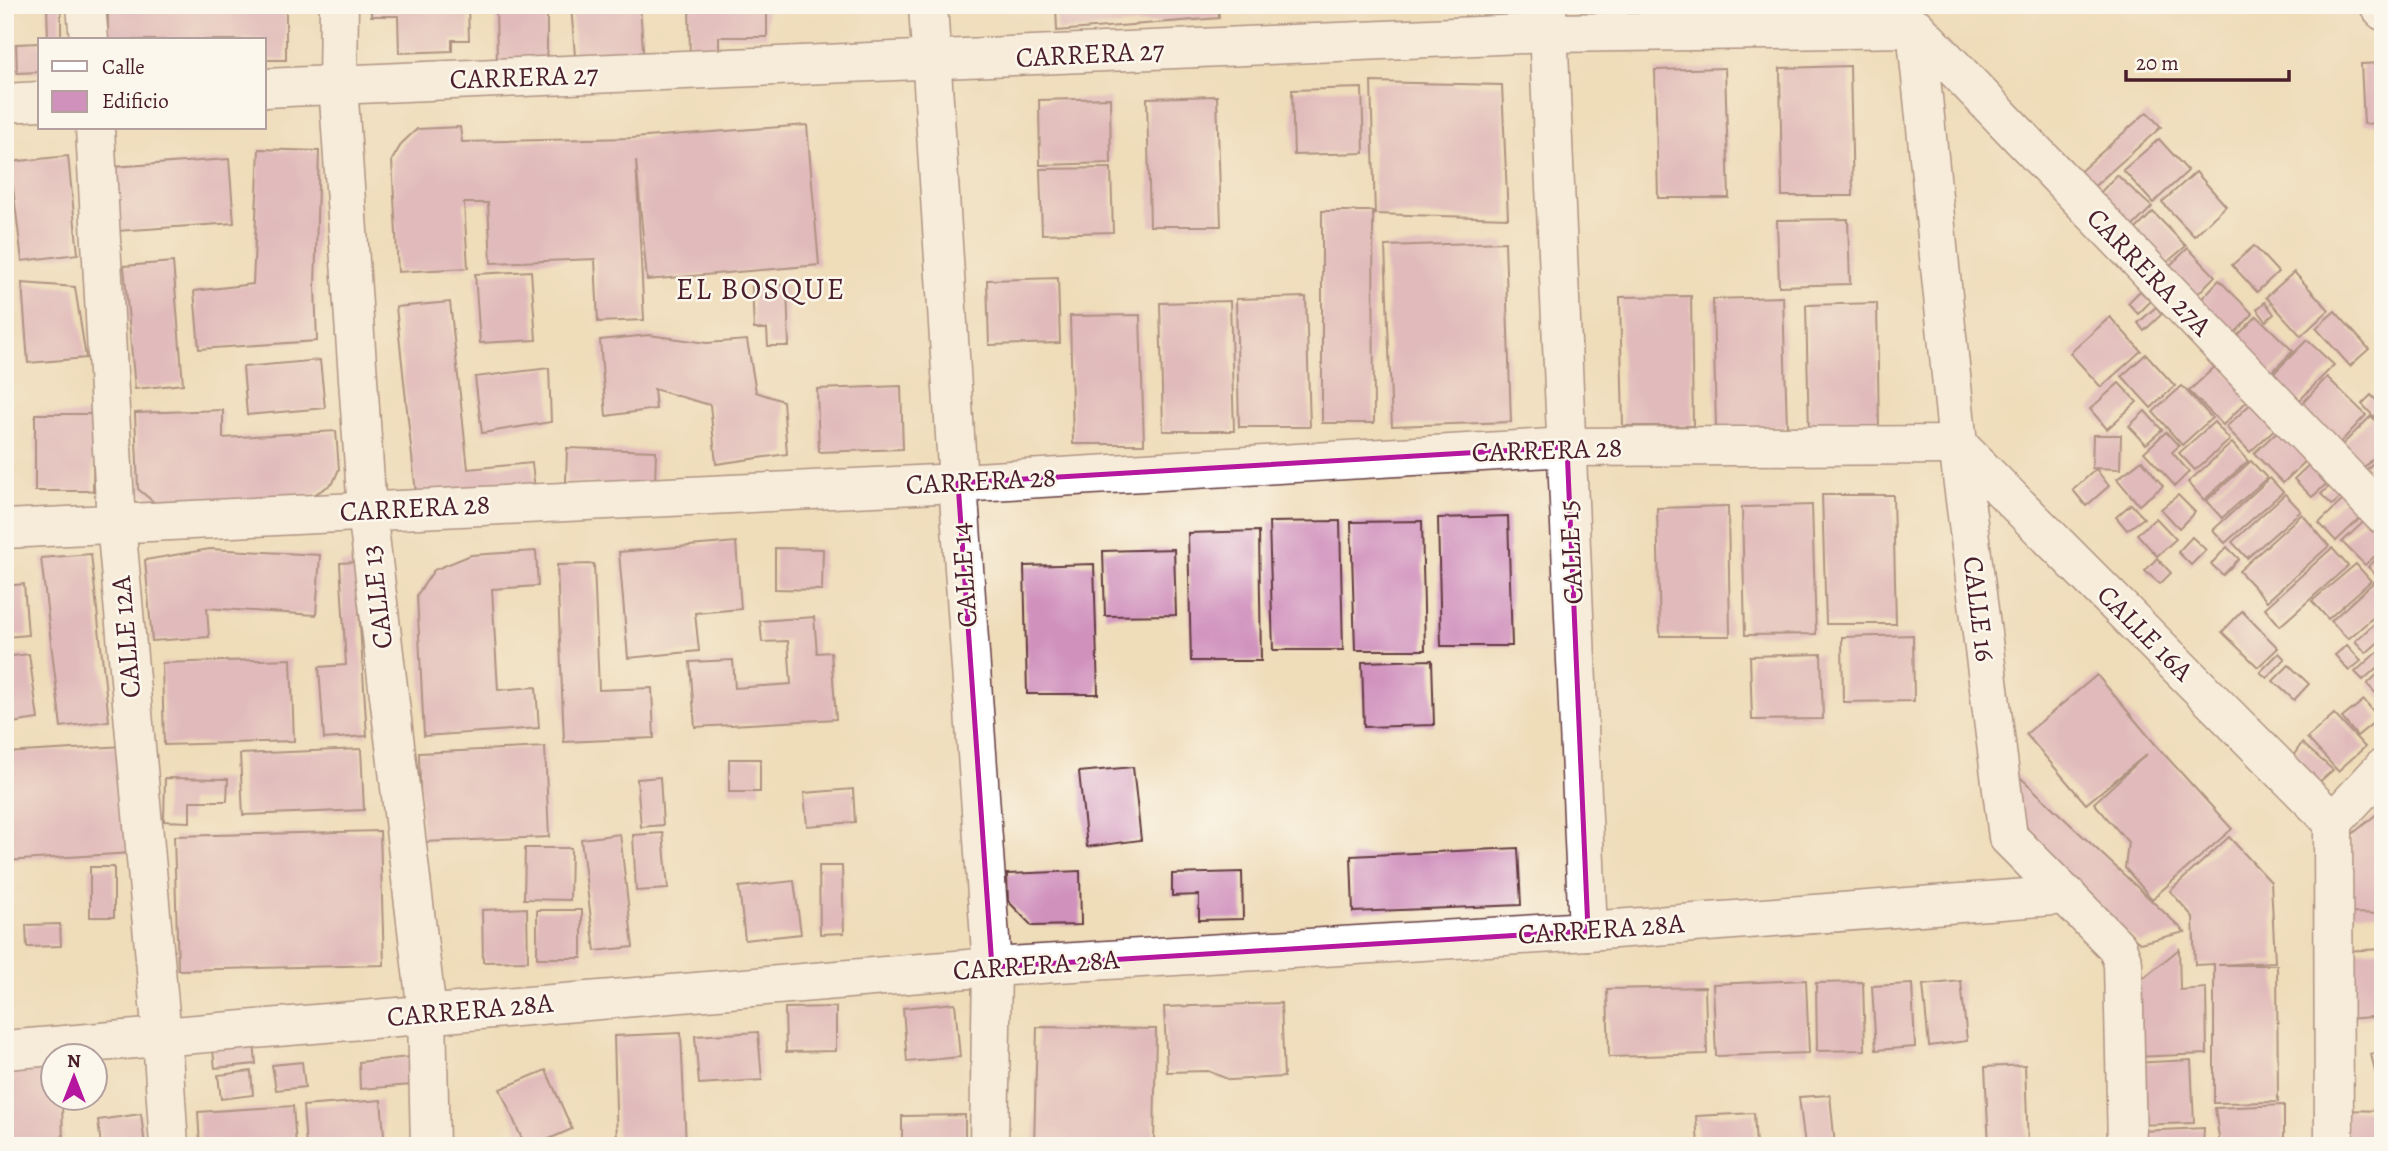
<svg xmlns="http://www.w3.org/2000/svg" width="2388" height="1151" font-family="Alegreya,serif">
<rect width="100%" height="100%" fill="#fbf7ec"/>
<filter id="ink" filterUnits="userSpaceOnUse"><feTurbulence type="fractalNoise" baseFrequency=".0143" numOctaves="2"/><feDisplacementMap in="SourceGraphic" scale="14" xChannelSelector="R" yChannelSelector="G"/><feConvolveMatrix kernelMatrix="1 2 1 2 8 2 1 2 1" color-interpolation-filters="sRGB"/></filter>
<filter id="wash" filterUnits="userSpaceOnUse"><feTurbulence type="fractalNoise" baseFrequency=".00686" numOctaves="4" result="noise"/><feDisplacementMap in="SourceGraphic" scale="28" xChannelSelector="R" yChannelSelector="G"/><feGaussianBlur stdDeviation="1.57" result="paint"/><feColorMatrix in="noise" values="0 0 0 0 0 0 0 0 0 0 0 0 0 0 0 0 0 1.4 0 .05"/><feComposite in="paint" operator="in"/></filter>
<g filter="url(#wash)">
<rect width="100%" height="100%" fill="#efdcb9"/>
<g id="blocks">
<g fill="#d091bd">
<polygon points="47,5 61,5 61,40 48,40"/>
<polygon points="108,5 286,5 286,60 264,60 264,40 108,40"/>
<polygon points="371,5 468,5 469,40 452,40 452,51 399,53 398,16 371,16"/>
<polygon points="496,5 547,5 547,65 497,65"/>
<polygon points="571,5 640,5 644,64 576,69"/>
<polygon points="689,5 767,5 767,37 719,37 719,58 690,59"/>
<polygon points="1056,5 1218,5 1219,18 1057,31"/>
<polygon points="1295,5 1366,5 1366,10 1295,12"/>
<polygon points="13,6 13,13 5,28 5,7"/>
<polygon points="40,43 40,72 17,73 16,44"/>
<polygon points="2383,63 2383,123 2364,124 2361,64"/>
<polygon points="1850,66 1853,196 1782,196 1780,68"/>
<polygon points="1725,68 1729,198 1658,198 1655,70"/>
<polygon points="1371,82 1502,85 1508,218 1375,214"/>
<polygon points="1362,88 1364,153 1294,155 1292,90"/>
<polygon points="1217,96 1221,226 1150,226 1147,98"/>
<polygon points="1110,98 1111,163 1040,165 1039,100"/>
<polygon points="2147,112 2161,127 2090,190 2076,175"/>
<polygon points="807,125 819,265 647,280 636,160 644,320 598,322 595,259 491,263 488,203 464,203 468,268 398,272 392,160 402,143 417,129 460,127 462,142 633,138"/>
<polygon points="2159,139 2188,171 2153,203 2123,170"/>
<polygon points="259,149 319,151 315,287 317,341 199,349 194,291 253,284"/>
<polygon points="68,156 78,254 22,261 10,162"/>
<polygon points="229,159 234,223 117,231 112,167"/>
<polygon points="1111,168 1113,232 1042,234 1040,169"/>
<polygon points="2196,172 2226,206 2194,236 2162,202"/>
<polygon points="2117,175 2152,207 2127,232 2093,200"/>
<polygon points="1322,211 1373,211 1374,423 1322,423"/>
<polygon points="2153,212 2186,246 2158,270 2126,239"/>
<polygon points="1848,219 1850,284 1779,286 1777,220"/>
<polygon points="1505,242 1511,422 1392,426 1385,246"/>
<polygon points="2254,246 2278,272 2257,292 2232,265"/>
<polygon points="2188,248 2215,276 2188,304 2160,275"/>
<polygon points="173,262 183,384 135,389 124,266"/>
<polygon points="531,271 536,340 480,343 475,274"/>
<polygon points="2294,272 2329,310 2301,336 2266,297"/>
<polygon points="1058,278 1060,343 989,345 987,280"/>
<polygon points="2219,280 2253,314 2230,338 2195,306"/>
<polygon points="22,283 75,287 86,358 28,363"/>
<polygon points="787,285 789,346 768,346 767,329 754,329 752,286"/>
<polygon points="2140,291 2151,301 2138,314 2128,303"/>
<polygon points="1691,296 1693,426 1623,426 1620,297"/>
<polygon points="1306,297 1310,427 1239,427 1236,299"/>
<polygon points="1783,297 1787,427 1716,427 1713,299"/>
<polygon points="1230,301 1234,431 1163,431 1160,303"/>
<polygon points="450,302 468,469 532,463 535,490 417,503 396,307"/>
<polygon points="2265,302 2274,314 2266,321 2257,309"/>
<polygon points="1877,303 1879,433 1809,433 1806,305"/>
<polygon points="2156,307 2162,314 2144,331 2138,323"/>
<polygon points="2335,311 2369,349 2350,366 2316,328"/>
<polygon points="1140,315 1144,444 1073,444 1070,316"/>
<polygon points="2257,316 2293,351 2267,377 2231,342"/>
<polygon points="2110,317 2141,351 2101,387 2070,353"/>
<polygon points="649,335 707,343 747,340 756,392 783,401 787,454 716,464 710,405 654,389 656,409 606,416 600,340"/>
<polygon points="2307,340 2334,365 2294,406 2267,380"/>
<polygon points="2146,354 2175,386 2151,408 2122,376"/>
<polygon points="320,360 325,408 247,415 243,367"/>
<polygon points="2219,363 2251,397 2223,425 2189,391"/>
<polygon points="549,368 551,422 482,433 475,377"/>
<polygon points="2327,377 2366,415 2338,445 2298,408"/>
<polygon points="2119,383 2137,402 2107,429 2090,409"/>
<polygon points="901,386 903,449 819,452 817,389"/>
<polygon points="2182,386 2212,418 2182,445 2153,412"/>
<polygon points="2371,395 2383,407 2374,417 2362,404"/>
<polygon points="2256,399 2280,424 2250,452 2226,427"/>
<polygon points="223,410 223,438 336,431 339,469 333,483 312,496 156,504 138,489 135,413"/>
<polygon points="2145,411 2162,430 2146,444 2129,426"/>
<polygon points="35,414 94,414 93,491 35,491"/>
<polygon points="2371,416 2383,427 2383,448 2361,470 2338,449"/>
<polygon points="2214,422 2230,440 2195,470 2179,453"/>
<polygon points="2282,427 2311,456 2283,483 2254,453"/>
<polygon points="2166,432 2179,446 2172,452 2189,472 2175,486 2144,452"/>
<polygon points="2093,435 2121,435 2120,469 2092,468"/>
<polygon points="2232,443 2248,461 2204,500 2188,482"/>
<polygon points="567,448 656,451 655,486 566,483"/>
<polygon points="2383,453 2383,491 2364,472"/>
<polygon points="2315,459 2333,478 2312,497 2294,479"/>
<polygon points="2142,460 2163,486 2139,505 2117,479"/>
<polygon points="2251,461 2267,478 2222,518 2206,501"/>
<polygon points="2096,469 2109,486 2086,506 2073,490"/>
<polygon points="2270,478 2283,492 2225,543 2213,530"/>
<polygon points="2336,480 2347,492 2332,505 2321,494"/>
<polygon points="2351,492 2369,510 2336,541 2319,523"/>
<polygon points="2285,494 2301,511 2247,558 2232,542"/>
<polygon points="1822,495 1893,495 1896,624 1826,624"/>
<polygon points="2178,495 2195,512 2179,528 2161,509"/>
<polygon points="2131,504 2144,518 2127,530 2116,517"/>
<polygon points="1812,505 1816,634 1745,635 1742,507"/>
<polygon points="1728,506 1730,636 1660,636 1657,508"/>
<polygon points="2373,513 2383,524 2383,549 2365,565 2342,542"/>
<polygon points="2302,514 2329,546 2267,601 2239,571"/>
<polygon points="1508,516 1512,646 1441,646 1438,518"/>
<polygon points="2156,518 2176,539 2157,556 2137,534"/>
<polygon points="1340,521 1343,650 1273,650 1269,522"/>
<polygon points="1422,521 1425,650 1355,650 1351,522"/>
<polygon points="1259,531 1261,661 1191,661 1188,533"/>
<polygon points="2192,537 2206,550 2191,565 2178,552"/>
<polygon points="736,542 741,609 695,613 699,651 628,658 619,552"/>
<polygon points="2227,547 2239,559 2223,575 2211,564"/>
<polygon points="775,548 823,549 822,590 775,589"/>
<polygon points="2332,548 2348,566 2280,626 2265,608"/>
<polygon points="210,549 320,555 316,615 207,608 209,637 152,641 145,560"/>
<polygon points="1174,549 1176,615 1105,616 1103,551"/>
<polygon points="536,551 538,586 492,589 498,690 536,687 539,728 424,736 417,595 434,570 471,555"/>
<polygon points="2383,553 2383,582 2368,567"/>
<polygon points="91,554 109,721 61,727 41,558"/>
<polygon points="2157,558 2171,573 2160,584 2145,571"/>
<polygon points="356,562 367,736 324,739 319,667 346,665 340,563"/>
<polygon points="594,564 599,690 652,688 654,738 564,742 557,565"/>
<polygon points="1094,564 1098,694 1027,694 1024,566"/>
<polygon points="2356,564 2371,581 2328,619 2312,601"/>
<polygon points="2374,582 2383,592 2383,609 2348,639 2331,621"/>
<polygon points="24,584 28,635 5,637 5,586"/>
<polygon points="2242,611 2278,648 2258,667 2222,632"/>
<polygon points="2383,616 2383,638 2366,653 2355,641"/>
<polygon points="814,617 817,653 831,652 836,719 695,727 690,662 733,660 735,688 791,684 788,641 762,642 760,621"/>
<polygon points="1913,635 1914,701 1843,702 1842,637"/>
<polygon points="2347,645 2361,661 2349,671 2335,655"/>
<polygon points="2377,652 2383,662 2363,680 2355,672"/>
<polygon points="2279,653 2285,659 2267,678 2260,672"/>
<polygon points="29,654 38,719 5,724 5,657"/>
<polygon points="1821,654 1823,719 1752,720 1750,656"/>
<polygon points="291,659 294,741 164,745 162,663"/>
<polygon points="1432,660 1434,725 1364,727 1362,662"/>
<polygon points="2289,665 2309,684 2294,700 2273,681"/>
<polygon points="2383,669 2383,701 2367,684"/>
<polygon points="2097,675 2156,745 2232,829 2152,899 2125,868 2128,842 2094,803 2147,754 2086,804 2026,734"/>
<polygon points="2364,700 2379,718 2357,736 2342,718"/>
<polygon points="2334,714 2365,747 2338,771 2307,738"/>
<polygon points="2302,743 2333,770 2309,791 2285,768"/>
<polygon points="124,746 131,853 5,861 5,753"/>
<polygon points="545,747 549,837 422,842 419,753"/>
<polygon points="361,749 364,810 243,815 240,754"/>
<rect x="729" y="759" width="31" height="33"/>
<polygon points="2004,762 2185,932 2140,943 2040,865"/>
<polygon points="1133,767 1141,840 1087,847 1079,772"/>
<polygon points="660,777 663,825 641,827 637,779"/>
<polygon points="165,778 228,779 227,801 190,801 190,822 164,821"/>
<polygon points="853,789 855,822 807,826 804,793"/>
<polygon points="2378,813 2383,814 2383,914 2350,913 2351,835"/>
<polygon points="380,831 384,965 178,970 174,836"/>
<polygon points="663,833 668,889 636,891 633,835"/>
<polygon points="620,834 633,947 595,951 581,839"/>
<polygon points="2229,837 2271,882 2275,962 2218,965 2277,965 2278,1102 2214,1103 2214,964 2195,965 2193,917 2170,891"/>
<polygon points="525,848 571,848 570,900 524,899"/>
<polygon points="1518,848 1521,905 1353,912 1351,856"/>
<polygon points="819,866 842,866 844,933 820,934"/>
<rect x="90" y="867" width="24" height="50"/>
<polygon points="1080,871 1081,925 1032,926 1008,901 1007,874"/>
<polygon points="1242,872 1243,919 1199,920 1199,895 1172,896 1172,874"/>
<polygon points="794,881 801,934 745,940 739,887"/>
<polygon points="527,908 528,961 483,962 482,910"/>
<rect x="537" y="910" width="45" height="48"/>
<polygon points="60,924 61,946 27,947 26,925"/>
<polygon points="2179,949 2180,990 2206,988 2207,1054 2132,1057 2129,990"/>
<polygon points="2383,949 2383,1016 2347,1019 2343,951"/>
<polygon points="1806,980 1809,1053 1716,1056 1713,984"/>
<polygon points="1961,981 1967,1041 1929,1046 1923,985"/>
<polygon points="1863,982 1865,1050 1817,1051 1816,983"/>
<polygon points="1912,984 1915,1047 1876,1050 1872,986"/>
<polygon points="1705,987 1707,1054 1609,1057 1607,989"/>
<polygon points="955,1003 960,1057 907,1062 903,1008"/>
<polygon points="1281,1003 1284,1077 1230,1080 1208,1071 1167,1072 1164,1007"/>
<polygon points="836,1007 836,1051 786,1052 785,1008"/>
<polygon points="1037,1027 1156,1029 1154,1146 1034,1146"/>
<polygon points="253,1028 256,1064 215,1068 211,1033"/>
<polygon points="758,1032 762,1080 699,1084 695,1036"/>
<polygon points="681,1033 686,1146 617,1146 614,1036"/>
<polygon points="2383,1051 2383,1102 2382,1102 2371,1054"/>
<polygon points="409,1057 412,1085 360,1089 359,1062"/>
<polygon points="52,1058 52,1098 62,1098 63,1146 5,1146 5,1060"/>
<polygon points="2191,1060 2194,1123 2135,1125 2132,1063"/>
<polygon points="302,1062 305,1087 276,1090 272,1065"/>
<polygon points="2025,1065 2028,1146 1989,1146 1985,1067"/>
<polygon points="546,1070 572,1129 533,1146 525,1146 500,1089"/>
<polygon points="251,1071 253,1095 221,1099 218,1075"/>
<polygon points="1830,1095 1835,1146 1805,1146 1799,1097"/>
<polygon points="381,1100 385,1146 306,1146 303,1106"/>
<polygon points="2284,1105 2284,1146 2220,1146 2215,1108"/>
<polygon points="293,1106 296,1146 200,1146 198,1112"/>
<polygon points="2345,1110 2383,1111 2383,1146 2346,1146"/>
<polygon points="1754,1113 1756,1146 1698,1146 1696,1116"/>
<polygon points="141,1114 145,1146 101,1146 98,1120"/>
<polygon points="965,1115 965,1146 902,1146 902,1116"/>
<polygon points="2204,1128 2203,1146 2142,1146 2140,1131"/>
<polygon points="1631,1140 1632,1146 1587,1146 1587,1143"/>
</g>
</g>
</g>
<g filter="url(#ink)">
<use href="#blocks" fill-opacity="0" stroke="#633b40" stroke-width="2"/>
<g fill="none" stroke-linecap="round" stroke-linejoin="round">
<defs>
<g id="minor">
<polyline points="86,5 89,40"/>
<polyline points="339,5 338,84 367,511 427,1013 430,1146"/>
<polyline points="928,5 958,483 992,967 989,1146"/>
<polyline points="1547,5 1588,931"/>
<polyline points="2379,5 2383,11"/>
<polyline points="1916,28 1958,445 2008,837 2117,947 2123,963 2127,1146"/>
<polyline points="1916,28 2383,515"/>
<polyline points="264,88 1548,33 1916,28"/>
<polyline points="5,103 40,101"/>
<polyline points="95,128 116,523 162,1037 169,1146"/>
<polyline points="1958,445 2333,822"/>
<polyline points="5,529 958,483 1567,447 1958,445"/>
<polyline points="5,1050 992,967 1588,931 2067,895"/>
<polyline points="2334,1146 2333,822 2383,768"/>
</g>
</defs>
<use href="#minor" stroke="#633b40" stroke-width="41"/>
<use href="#minor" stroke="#fff" stroke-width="38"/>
</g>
</g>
<path d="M0 0H2388V1151H0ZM1567 447 1588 931 992 967 958 483Z" fill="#efdcb9" fill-opacity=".55" fill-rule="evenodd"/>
<path fill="none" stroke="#b5179e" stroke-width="5" stroke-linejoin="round" d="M1567 447 1588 931 992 967 958 483Z"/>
<g text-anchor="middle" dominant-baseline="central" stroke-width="5" stroke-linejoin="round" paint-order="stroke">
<g font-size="28" fill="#4a1f2b" stroke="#fbf7ec">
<text transform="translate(1090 54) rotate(-3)">CARRERA 27</text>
<text transform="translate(524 77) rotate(-2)">CARRERA 27</text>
<text transform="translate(2149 272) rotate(46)">CARRERA 27A</text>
<text transform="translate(1547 450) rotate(-2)">CARRERA 28</text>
<text transform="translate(981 481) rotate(-3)">CARRERA 28</text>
<text transform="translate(415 508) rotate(-3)">CARRERA 28</text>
<text transform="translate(1571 552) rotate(-93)">CALLE 15</text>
<text transform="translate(964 575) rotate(-94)">CALLE 14</text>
<text transform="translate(377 597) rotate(-97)">CALLE 13</text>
<text transform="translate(1979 609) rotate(83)">CALLE 16</text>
<text transform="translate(2145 633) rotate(45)">CALLE 16A</text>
<text transform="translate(126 637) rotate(-95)">CALLE 12A</text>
<text transform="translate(1601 929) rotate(-4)">CARRERA 28A</text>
<text transform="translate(1036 965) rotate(-4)">CARRERA 28A</text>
<text transform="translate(470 1010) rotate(-5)">CARRERA 28A</text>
</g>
<g font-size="30" letter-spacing="2" fill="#4a1f2b" stroke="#fbf7ec">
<text x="761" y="289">EL BOSQUE</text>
</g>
</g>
<rect width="2388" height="1151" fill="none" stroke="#fbf7ec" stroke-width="28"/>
<rect x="38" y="38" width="228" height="91" fill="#fbf7ec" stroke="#b4a19f" stroke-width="2"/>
<rect x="52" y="61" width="35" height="10" fill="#ffffff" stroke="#b4a19f" stroke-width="2"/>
<text x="102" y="74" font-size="21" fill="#4a1f2b">Calle</text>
<rect x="52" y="91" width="35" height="21" fill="#d091bd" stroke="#b4a19f" stroke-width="2"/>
<text x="102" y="108" font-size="21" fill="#4a1f2b">Edificio</text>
<g transform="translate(74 1077)"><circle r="33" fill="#fbf7ec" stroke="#b4a19f" stroke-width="2"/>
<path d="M0-5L12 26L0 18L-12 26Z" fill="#b5179e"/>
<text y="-10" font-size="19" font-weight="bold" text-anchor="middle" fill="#4a1f2b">N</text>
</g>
<path d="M2126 70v10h163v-10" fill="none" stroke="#4a1f2b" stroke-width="3.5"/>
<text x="2136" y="70" font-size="21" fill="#4a1f2b" stroke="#fbf7ec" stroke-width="5" paint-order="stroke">20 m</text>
</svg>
